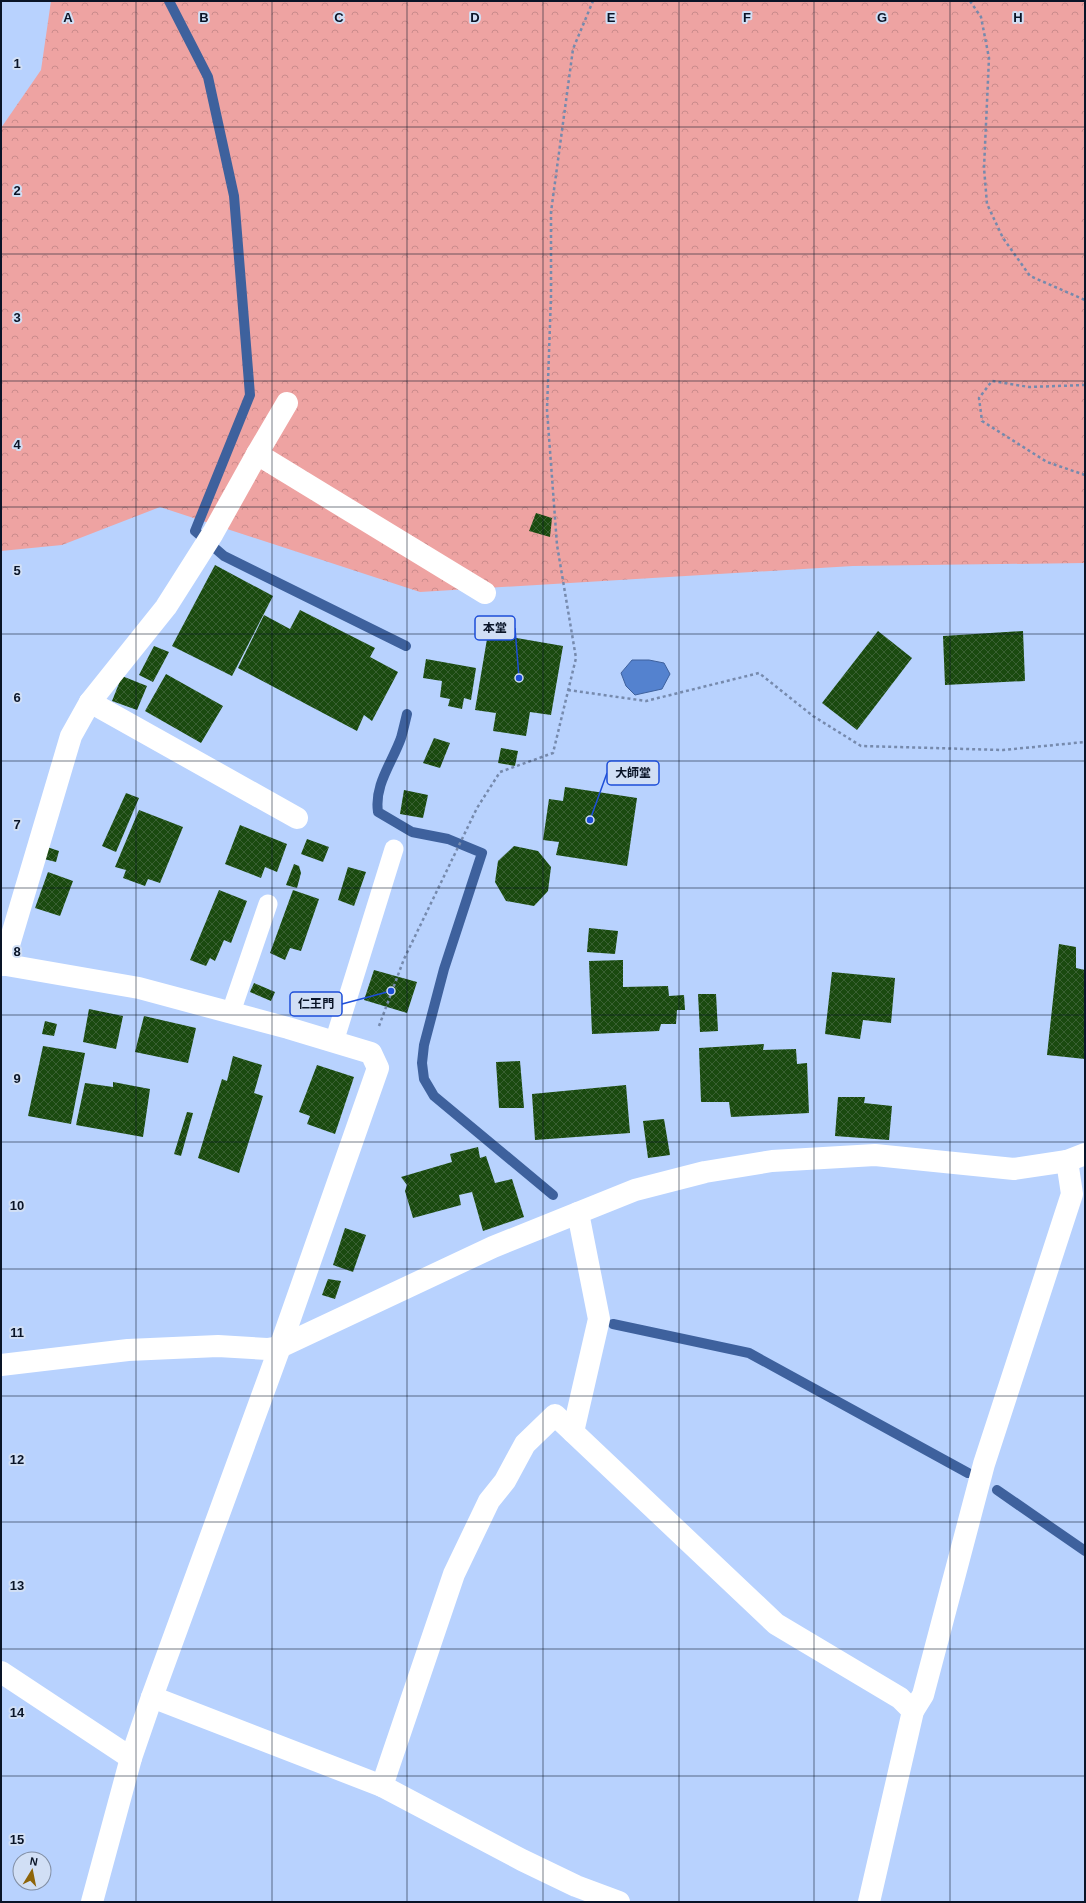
<svg xmlns="http://www.w3.org/2000/svg" width="1086" height="1903" font-family="Arial,'Noto Sans JP',sans-serif">
<defs>
<pattern id="forest-crowns" width="20" height="18" patternUnits="userSpaceOnUse"><rect width="20" height="18" fill="#eea3a2"/><path d="M2 6a3 3 0 1 1 6 0M12 15a3 3 0 1 1 6 0" fill="none" stroke="#cb8b8c"/></pattern>
<pattern id="building-cross-hatch" width="8" height="8" patternUnits="userSpaceOnUse"><rect width="8" height="8" fill="#1a4a0f"/><path d="M0 0l8 8M0 8l8-8" fill="none" stroke="#396032"/></pattern>
</defs>
<rect width="100%" height="100%" fill="#b8d2fe"/>
<polygon fill="url(#forest-crowns)" points="51,1 1085,1 1085,563 853,566 420,592 160,507 62,545 1,551 1,128 41,70"/>
<polygon fill="#5482cf" stroke="#3e619d" points="632,660 649,660 664,663 670,674 662,689 635,695 626,686 621,673"/>
<g fill="none" stroke-linecap="round" stroke-linejoin="round">
<g stroke="#3e619d" stroke-width="10">
<polyline points="169,1 208,77 234,196 250,395 195,531 224,556 406,646"/>
<path d="M407 714C405 722 403 731 401 738 392 763 374 785 378 812L412 832 448 839 482 853 444 969 424 1045 422 1063 424 1079 434 1096 553 1195"/>
<polyline points="613,1324 749,1353 968,1473"/>
<polyline points="997,1490 1085,1551"/>
</g>
</g>
<g fill="url(#building-cross-hatch)">
<polygon points="536,513 552,518 550,537 529,531"/>
<polygon points="215,565 273,596 232,676 172,646"/>
<polygon points="300,610 375,648 370,657 398,672 372,721 364,715 357,731 238,668 264,615 290,629"/>
<polygon points="878,631 912,658 857,730 822,703"/>
<polygon points="1023,631 1025,681 945,685 943,636"/>
<polygon points="488,633 563,646 551,715 530,712 526,736 493,731 496,713 475,710"/>
<polygon points="154,646 169,652 153,682 139,675"/>
<polygon points="426,659 476,668 471,700 464,698 462,709 448,706 450,699 440,697 442,681 423,678"/>
<polygon points="166,674 223,706 201,743 145,711"/>
<polygon points="122,676 147,686 137,710 112,701"/>
<polygon points="434,738 450,743 440,768 423,763"/>
<polygon points="501,748 518,751 515,766 498,763"/>
<polygon points="565,787 637,798 627,866 556,855 559,842 543,840 549,799 563,801"/>
<polygon points="404,790 428,795 423,818 400,814"/>
<polygon points="126,793 139,798 116,852 102,846"/>
<polygon points="139,810 183,827 160,883 148,879 145,886 123,878 126,870 115,867"/>
<polygon points="240,825 287,844 277,872 265,867 261,878 225,864"/>
<polygon points="307,839 329,847 323,862 301,854"/>
<polygon points="514,846 538,851 551,867 548,891 534,906 506,901 495,882 498,861"/>
<polygon points="47,847 59,851 56,862 44,859"/>
<polygon points="294,864 299,866 301,873 297,888 286,885"/>
<polygon points="348,867 366,872 354,906 338,900"/>
<polygon points="48,872 73,881 60,916 35,908"/>
<polygon points="219,890 247,901 231,943 224,940 215,961 210,958 206,966 190,960"/>
<polygon points="293,890 319,899 301,951 290,948 285,960 270,953"/>
<polygon points="589,928 618,931 615,954 587,952"/>
<polygon points="1059,944 1076,947 1076,968 1085,970 1085,1059 1047,1055"/>
<polygon points="623,960 623,987 668,986 669,996 684,995 685,1010 677,1010 676,1024 661,1024 659,1031 592,1034 589,961"/>
<polygon points="374,970 417,982 407,1013 364,1000"/>
<polygon points="832,972 895,978 891,1023 863,1020 860,1039 825,1034"/>
<polygon points="254,983 275,992 271,1001 250,992"/>
<polygon points="698,994 716,994 718,1031 700,1032"/>
<polygon points="89,1009 123,1016 116,1049 83,1042"/>
<polygon points="144,1016 196,1028 188,1063 135,1052"/>
<polygon points="45,1021 57,1024 54,1036 42,1034"/>
<polygon points="764,1044 763,1050 796,1049 797,1064 807,1063 809,1113 731,1117 729,1102 701,1102 699,1048"/>
<polygon points="43,1046 85,1053 71,1124 28,1116"/>
<polygon points="233,1056 262,1065 254,1093 263,1096 239,1173 198,1158 222,1079 227,1081"/>
<polygon points="520,1061 524,1108 499,1108 496,1062"/>
<polygon points="317,1065 354,1077 335,1134 307,1124 310,1116 299,1112"/>
<polygon points="113,1082 150,1089 143,1137 76,1125 85,1083 113,1087"/>
<polygon points="626,1085 630,1133 535,1140 532,1094"/>
<polygon points="838,1097 865,1097 864,1103 892,1106 889,1140 835,1136"/>
<polygon points="187,1112 193,1113 181,1156 174,1154"/>
<polygon points="664,1119 670,1155 648,1158 643,1121"/>
<polygon points="478,1147 480,1158 486,1156 495,1183 512,1179 524,1217 483,1231 472,1192 459,1195 461,1205 413,1218 405,1191 407,1185 401,1177 452,1162 450,1154"/>
<polygon points="345,1228 366,1235 353,1272 333,1265"/>
<polygon points="328,1279 341,1281 335,1299 322,1295"/>
</g>
<g fill="none" stroke-linecap="round" stroke-linejoin="round">
<g stroke="#768aad" stroke-width="2.5" stroke-dasharray="3 3" stroke-linecap="butt">
<polyline points="970,1 981,17 989,58 984,168 987,204 1003,238 1030,276 1085,300"/>
<polyline points="1085,385 1029,387 992,381 979,398 982,421 1047,462 1085,475"/>
<polyline points="568,690 646,701 759,673 813,716 861,746 1003,750 1085,742"/>
<polyline points="379,1026 404,959 477,808 500,772 553,753 576,658 557,545 547,410 551,296 551,212 573,49 593,1"/>
</g>
<g stroke="#fff" stroke-width="19">
<polyline points="231,1012 268,904"/>
<polyline points="334,1042 394,849"/>
</g>
<g stroke="#fff" stroke-width="22">
<polyline points="257,454 485,593"/>
<polyline points="90,702 297,818"/>
<polyline points="1,964 139,988 288,1028 371,1053 378,1068 280,1347 152,1697 131,1758 92,1902"/>
<polyline points="3,965 71,736 90,702 166,607 213,533 257,454 287,403"/>
<polyline points="1,1365 128,1350 218,1346 267,1349 280,1347 493,1247 635,1190 705,1172 772,1161 875,1155 1014,1169 1067,1161 1085,1154"/>
<polyline points="573,1432 599,1319 578,1213"/>
<polyline points="1,1672 131,1758"/>
<polyline points="152,1697 382,1786 522,1860 576,1886 619,1902"/>
<polyline points="382,1786 454,1574 489,1501 505,1481 525,1444 555,1415 776,1624 900,1698 913,1711"/>
<polyline points="869,1902 913,1711 923,1695 984,1464 1072,1194 1067,1161"/>
</g>
</g>
<path fill="none" stroke="#091427" stroke-width="1" stroke-opacity="0.55" d="M136 1V1902M272 1V1902M407 1V1902M543 1V1902M679 1V1902M814 1V1902M950 1V1902M1 127H1085M1 254H1085M1 381H1085M1 507H1085M1 634H1085M1 761H1085M1 888H1085M1 1015H1085M1 1142H1085M1 1269H1085M1 1396H1085M1 1522H1085M1 1649H1085M1 1776H1085"/>
<g font-size="13" text-anchor="middle" font-weight="bold" fill="#091427" stroke="#d1dff5" stroke-width="4" stroke-linejoin="round" paint-order="stroke">
<text x="68" y="22">A</text>
<text x="204" y="22">B</text>
<text x="339" y="22">C</text>
<text x="475" y="22">D</text>
<text x="611" y="22">E</text>
<text x="747" y="22">F</text>
<text x="882" y="22">G</text>
<text x="1018" y="22">H</text>
<text x="17" y="68">1</text>
<text x="17" y="195">2</text>
<text x="17" y="322">3</text>
<text x="17" y="449">4</text>
<text x="17" y="575">5</text>
<text x="17" y="702">6</text>
<text x="17" y="829">7</text>
<text x="17" y="956">8</text>
<text x="17" y="1083">9</text>
<text x="17" y="1210">10</text>
<text x="17" y="1337">11</text>
<text x="17" y="1464">12</text>
<text x="17" y="1590">13</text>
<text x="17" y="1717">14</text>
<text x="17" y="1844">15</text>
</g>
<path fill="none" stroke="#1d4ed8" stroke-width="1.5" d="M519 678L515 628M590 820L607 773M391 991L342 1004"/>
<g fill="#1d4ed8" stroke="#d1dff5" stroke-width="1.5">
<circle cx="519" cy="678" r="4"/>
<circle cx="590" cy="820" r="4"/>
<circle cx="391" cy="991" r="4"/>
</g>
<g fill="#d1dff5" stroke="#1d4ed8" stroke-width="1.5">
<rect x="475" y="616" width="40" height="24" rx="4"/>
<rect x="607" y="761" width="52" height="24" rx="4"/>
<rect x="290" y="992" width="52" height="24" rx="4"/>
</g>
<g font-size="12" text-anchor="middle" font-weight="bold" fill="#091427">
<text x="495" y="632">本堂</text>
<text x="633" y="777">大師堂</text>
<text x="316" y="1008">仁王門</text>
</g>
<rect width="1086" height="1903" fill="none" stroke="#091427" stroke-width="4"/>
<g transform="translate(32 1871) rotate(10)"><circle r="19" fill="#d1dff5" stroke="#818ea3"/>
<path d="M0-3L7 15L0 10L-7 15Z" fill="#8e6509"/>
<text y="-6" font-size="11" font-weight="bold" text-anchor="middle" fill="#091427">N</text>
</g>
</svg>
